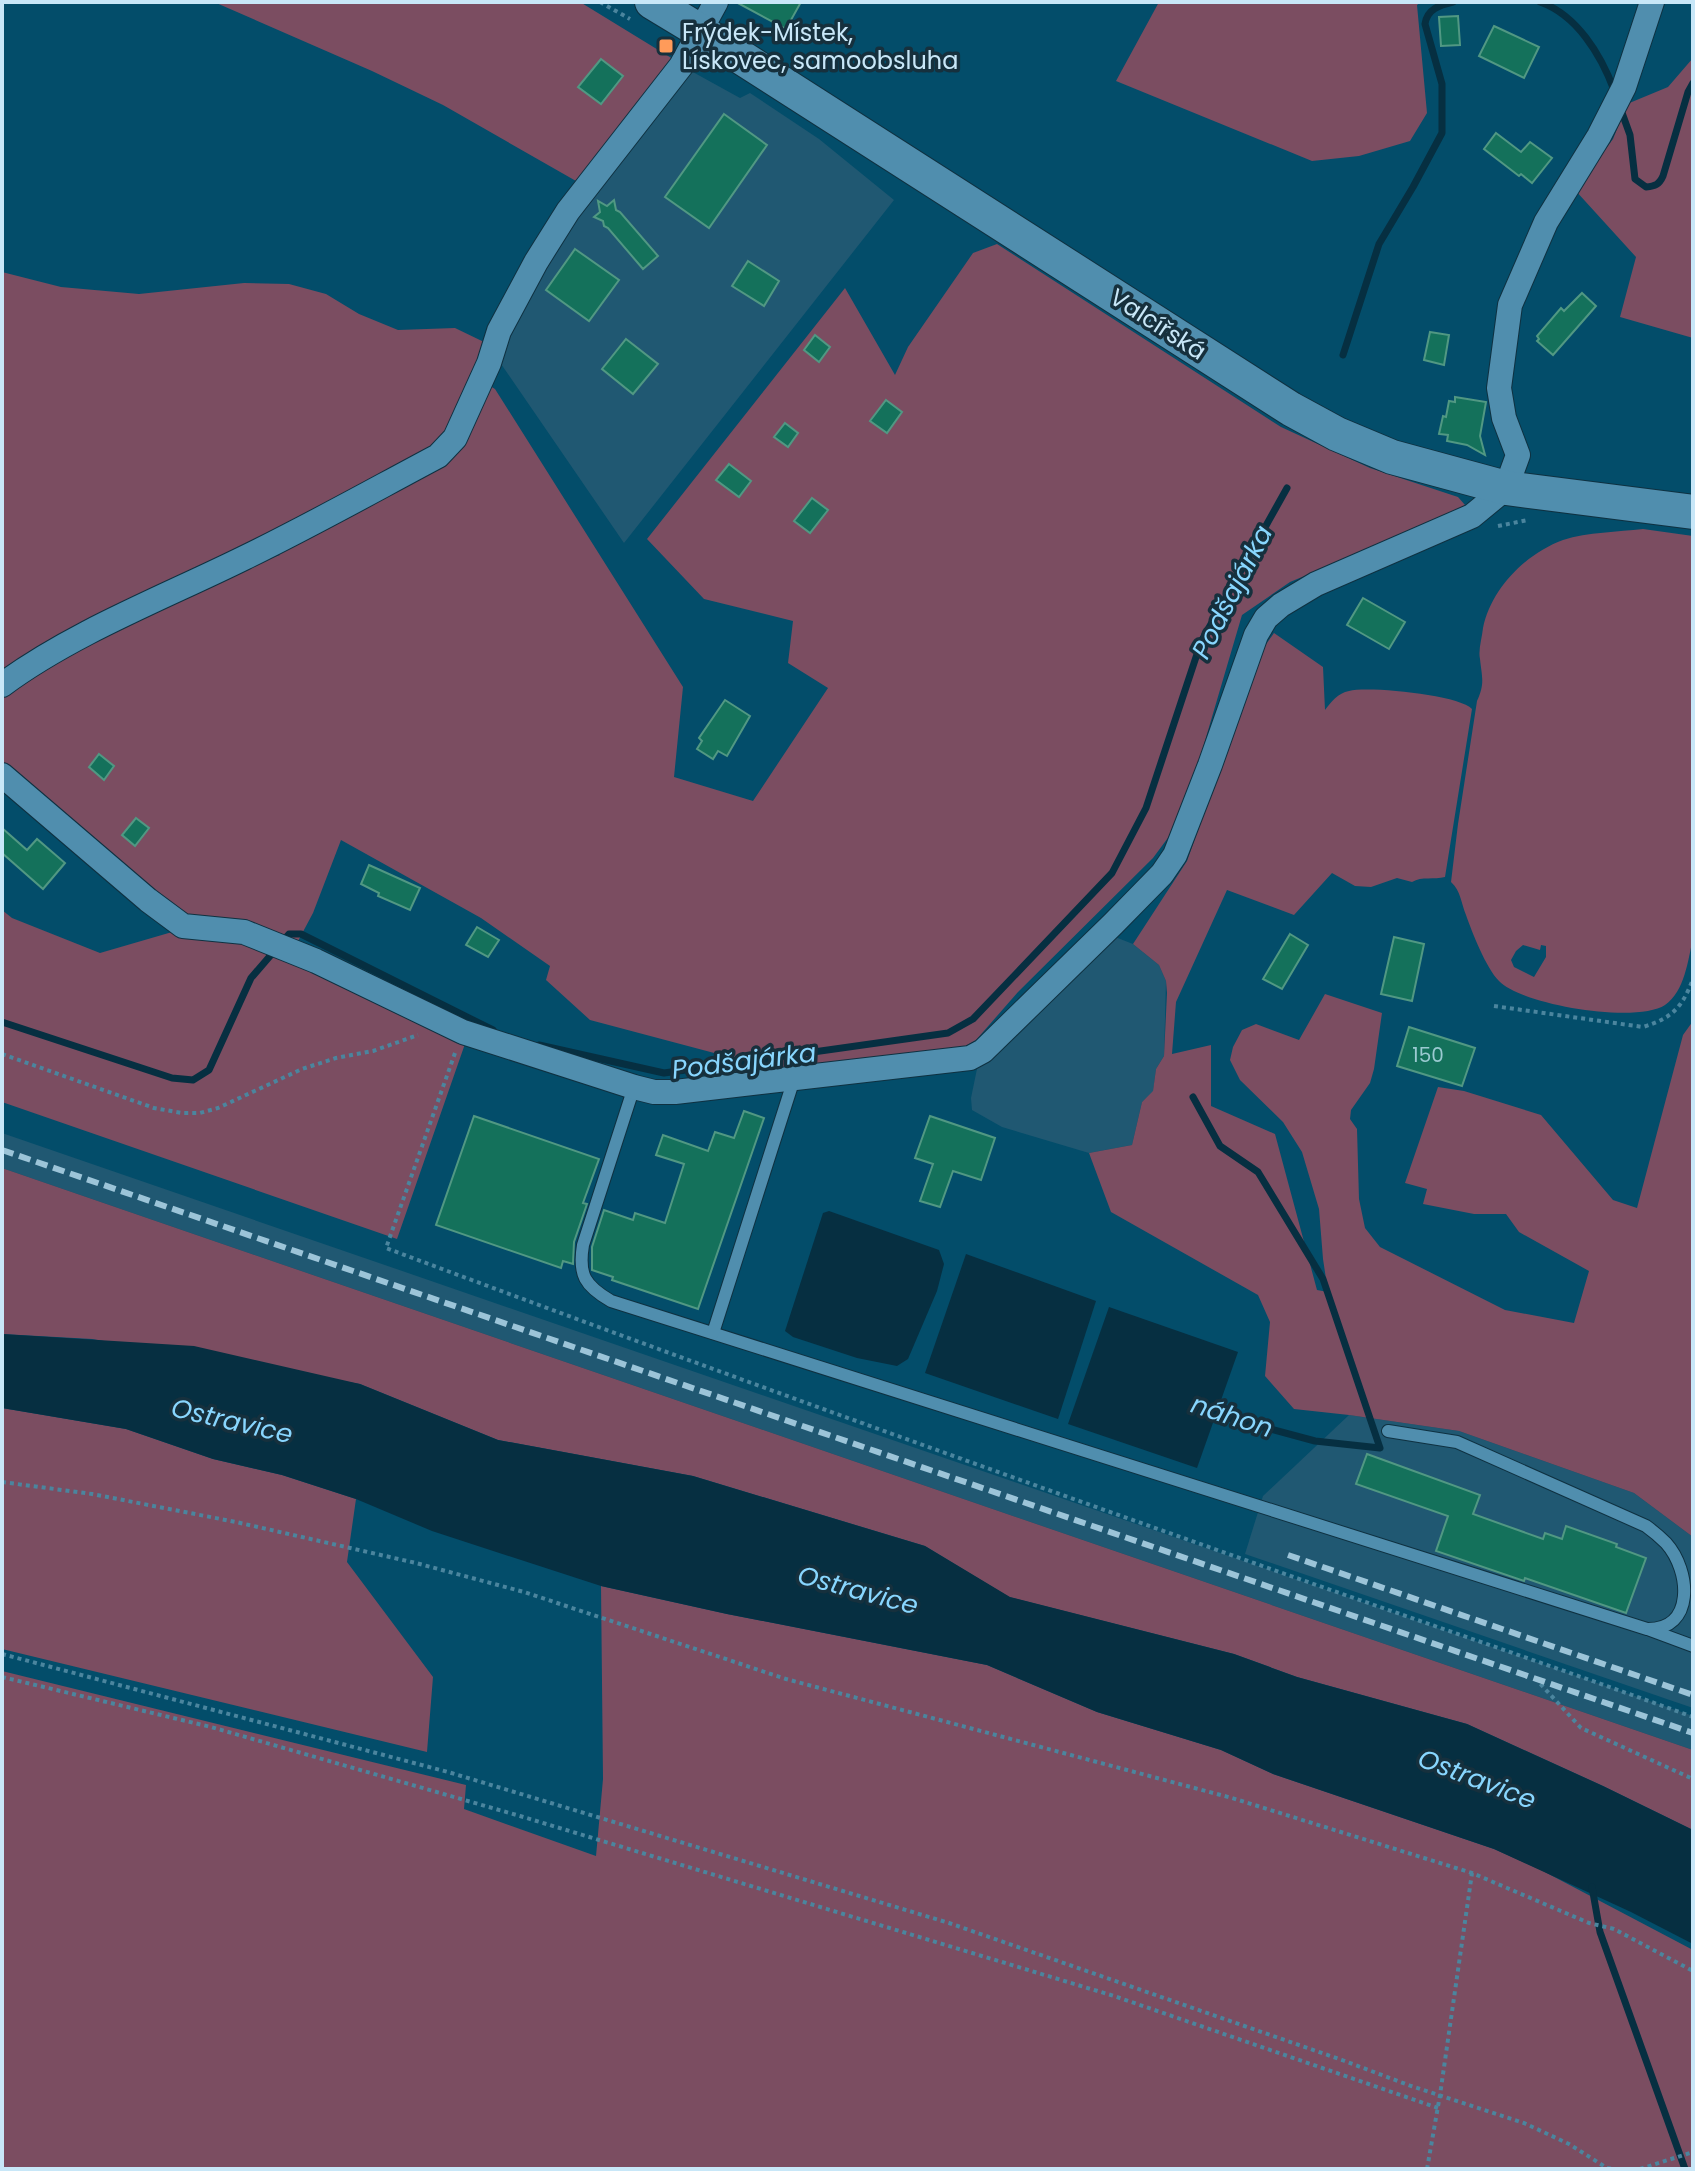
<svg xmlns="http://www.w3.org/2000/svg" width="1695" height="2171" font-family="Poppins,sans-serif">
<rect width="100%" height="100%" fill="#034d6a"/>
<g fill="#205872">
<polygon points="691,71 740,98 750,93 819,139 894,200 624,543 497,358 566,227"/>
<polygon points="1110,935 1133,944 1159,965 1166,981 1164,1056 1156,1069 1153,1092 1142,1102 1132,1145 1089,1153 1002,1127 972,1110 971,1098 978,1064"/>
<polygon points="2,1133 1693,1716 1693,1750 2,1168"/>
<polygon points="1349,1415 1459,1431 1634,1493 1693,1537 1693,1708 1245,1554 1263,1496"/>
</g>
<g fill="#7b4d61" fill-rule="evenodd">
<polygon points="214,2 580,2 673,59 576,181 443,105 372,71"/>
<polygon points="1159,2 1421,2 1417,5 1427,113 1410,141 1359,156 1312,161 1116,81"/>
<polygon points="1693,58 1693,338 1620,317 1636,257 1575,190 1613,139 1627,104 1668,87"/>
<polygon points="997,244 1281,427 1370,468 1458,497 1465,505 1442,519 1290,582 1242,615 1192,785 1173,831 1153,858 1018,992 976,1040 960,1049 697,1081 733,1058 590,1020 546,980 550,966 481,918 341,840 313,913 297,943 183,919 2,766 2,693 197,584 280,555 259,546 2,678 2,272 61,287 139,294 244,283 289,284 326,294 359,314 398,330 455,328 484,342 472,375 495,389 683,687 674,777 753,801 828,688 788,663 793,621 704,599 647,539 845,288 895,375 908,347 973,253"/>
<path d="M1643 529 1693 536V938C1688 960 1685 991 1665 1005 1636 1024 1522 1005 1499 981 1486 968 1472 932 1466 915 1461 903 1461 891 1451 882L1458 824 1477 701C1485 683 1482 678 1480 659 1478 650 1482 638 1483 628 1491 589 1525 554 1563 540 1588 532 1618 532 1643 529ZM1523 945 1540 950 1541 945 1546 946V957L1534 977 1514 967 1511 960 1516 951Z"/>
<path d="M1274 633 1323 667 1325 710C1331 702 1338 693 1349 691 1369 686 1459 695 1472 709L1445 877C1434 880 1422 876 1412 882L1397 878 1371 887 1355 886 1332 873 1294 915 1227 890 1176 1002 1172 1054 1211 1045V1106L1275 1134 1317 1290 1328 1292 1323 1259 1319 1209 1302 1152 1283 1122 1240 1080 1230 1060 1233 1047 1242 1030 1256 1024 1299 1040 1325 994 1382 1013 1374 1069 1370 1083 1351 1110 1350 1119 1357 1129 1359 1199 1365 1228 1380 1247 1505 1310 1574 1323 1589 1271 1519 1232 1506 1214H1474L1423 1204 1427 1189 1405 1183 1438 1087 1464 1091 1541 1115 1613 1200 1637 1208 1683 1035 1693 1021V1537L1634 1493 1459 1431 1349 1415 1294 1409 1265 1376 1270 1322 1258 1295 1111 1212 1089 1153 1132 1145 1142 1102 1153 1091 1156 1069 1164 1056 1167 993 1166 981 1159 965 1133 944 1187 861 1262 650Z"/>
<polygon points="2,910 12,918 100,953 179,930 241,938 466,1041 397,1239 2,1102"/>
<polygon points="2,1168 1693,1750 1693,1830 1603,1786 1467,1724 1297,1677 1234,1654 1009,1597 925,1546 693,1476 498,1440 360,1384 92,1339 2,1334"/>
<polygon points="2,1408 126,1429 213,1459 282,1475 356,1499 347,1562 433,1677 427,1752 2,1649"/>
<polygon points="601,1586 727,1614 987,1665 1097,1712 1221,1750 1273,1774 1494,1849 1543,1871 1693,1950 1693,2169 2,2169 2,1671 466,1785 464,1809 596,1856 603,1779"/>
</g>
<g fill="#062f41">
<polygon points="829,1211 939,1250 944,1264 937,1291 908,1359 897,1366 857,1358 793,1337 785,1331 823,1213"/>
<polygon points="966,1254 1096,1301 1058,1419 925,1373"/>
<polygon points="1109,1307 1238,1352 1197,1468 1068,1424"/>
<polygon points="2,1334 194,1346 360,1384 498,1440 693,1476 925,1546 1010,1597 1234,1654 1297,1677 1467,1724 1603,1786 1693,1830 1693,1944 1631,1912 1494,1849 1273,1774 1221,1750 1097,1712 987,1665 727,1614 601,1586 432,1531 356,1499 282,1475 213,1459 126,1429 2,1408"/>
</g>
<g fill="none" stroke-linecap="round" stroke-linejoin="round">
<g stroke="#062f41" stroke-width="7">
<path d="M1540 2C1577 15 1601 55 1614 90"/>
<path d="M1621 110 1630 135 1635 179 1646 187C1655 186 1659 185 1663 176L1688 92 1693 83"/>
<path d="M1343 355 1379 244 1413 187 1442 133V84L1425 24C1427 9 1440 5 1453 2"/>
<polyline points="2,1022 172,1078 193,1080 209,1070 251,978 289,934 301,934 493,1030"/>
<polyline points="539,1045 664,1073 948,1033 973,1019 1112,873 1146,808 1201,642 1287,488"/>
<polyline points="1193,1097 1220,1146 1258,1172 1323,1279 1380,1448 1315,1441 1207,1412"/>
<polyline points="1592,1887 1600,1932 1685,2169"/>
</g>
</g>
<g fill="#14715b" stroke="#519883" stroke-width="2">
<polygon points="736,2 801,2 786,29"/>
<polygon points="1458,16 1460,45 1441,46 1439,17"/>
<polygon points="1494,26 1539,47 1524,78 1479,56"/>
<polygon points="601,59 623,76 601,104 578,87"/>
<polygon points="724,114 767,145 709,228 665,197"/>
<polygon points="1496,133 1521,152 1530,142 1552,158 1532,183 1521,174 1519,176 1484,149"/>
<polygon points="614,200 616,210 620,212 658,256 643,269 608,228 604,226 603,221 594,217 600,212 598,201 607,206"/>
<polygon points="575,249 619,280 589,321 546,290"/>
<polygon points="748,261 779,281 764,306 732,286"/>
<polygon points="1582,293 1596,306 1553,355 1537,341 1539,339 1537,336 1561,308 1564,311"/>
<polygon points="1430,332 1449,335 1444,365 1424,360"/>
<polygon points="815,335 830,347 819,362 804,350"/>
<polygon points="626,339 658,364 633,394 602,369"/>
<polygon points="1455,397 1486,402 1480,436 1485,455 1467,445 1447,441 1448,435 1439,434 1443,416 1446,417 1449,401 1455,402"/>
<polygon points="886,400 902,412 887,433 870,421"/>
<polygon points="785,423 798,433 788,447 774,437"/>
<polygon points="729,464 751,481 739,497 716,480"/>
<polygon points="812,498 828,510 810,533 794,521"/>
<polygon points="1363,598 1405,622 1389,649 1347,625"/>
<polygon points="725,700 750,716 727,756 718,751 713,759 697,749 702,741 699,738"/>
<polygon points="99,754 114,766 104,780 89,767"/>
<polygon points="136,818 149,828 135,846 122,835"/>
<polygon points="2,828 27,850 37,839 65,863 43,889 2,853"/>
<polygon points="369,865 420,888 410,910 378,896 379,893 361,884"/>
<polygon points="477,927 499,940 488,957 466,945"/>
<polygon points="1290,934 1308,945 1282,989 1263,979"/>
<polygon points="1394,937 1424,944 1412,1001 1381,994"/>
<polygon points="1409,1027 1475,1048 1462,1086 1397,1066"/>
<polygon points="744,1111 764,1118 698,1309 612,1280 613,1277 592,1270 592,1247 604,1210 633,1220 635,1213 665,1223 684,1164 656,1155 663,1135 708,1151 715,1132 734,1138"/>
<polygon points="474,1116 599,1159 583,1203 587,1204 574,1242 573,1264 563,1261 561,1268 436,1225"/>
<polygon points="930,1116 995,1138 981,1180 953,1171 940,1207 920,1201 933,1164 915,1158"/>
<polygon points="1367,1454 1480,1495 1473,1514 1543,1539 1545,1533 1562,1539 1566,1526 1617,1544 1616,1547 1646,1558 1626,1613 1525,1578 1524,1581 1436,1551 1448,1516 1356,1484"/>
</g>
<g fill="none" stroke-linecap="round" stroke-linejoin="round">
<defs>
<g id="service">
<path d="M634 1087 583 1245C578 1275 585 1286 611 1301L1647 1629C1695 1630 1691 1571 1666 1543 1660 1537 1653 1531 1646 1526L1457 1442 1388 1431"/>
<polyline points="713,1333 794,1079"/>
<polyline points="1650,1630 1693,1646"/>
</g>
<g id="minor">
<path d="M2 685C72 633 165 597 244 558 310 526 374 490 438 456L455 438 489 363 499 331 536 262 568 211 681 66 716 2"/>
<polyline points="2,775 148,900 183,926 244,932 316,961 463,1032 634,1087 654,1092 675,1092 970,1058 983,1051 1113,924 1162,874 1175,855 1210,765 1256,635 1266,618 1281,605 1316,584 1472,516 1506,488 1518,455 1504,418 1499,388 1510,305 1546,222 1599,136 1624,87 1652,2"/>
</g>
<polyline id="secondary" points="652,2 700,31 1291,409 1337,434 1392,457 1506,488 1693,512"/>
</defs>
<use href="#service" stroke="#0f3141" stroke-width="14"/>
<use href="#minor" stroke="#0f3141" stroke-width="26"/>
<use href="#secondary" stroke="#0f3141" stroke-width="36"/>
<g stroke="#4b859e" stroke-width="4" stroke-dasharray="4 4" stroke-linecap="butt">
<polyline points="600,2 630,19"/>
<polyline points="1498,526 1528,520"/>
<path d="M1494 1006 1643 1027C1672 1018 1682 1008 1693 979"/>
<path d="M455 1053 386 1248C658 1350 932 1449 1206 1546 1368 1604 1531 1658 1693 1717"/>
<polyline points="2,1054 154,1108 182,1113 200,1113 218,1108 302,1069 336,1058 373,1051 418,1035"/>
<polyline points="2,1482 92,1494 236,1522 416,1563 524,1592 786,1679 1232,1798 1472,1873 1589,1923 1614,1929 1693,1971"/>
<polyline points="2,1654 448,1772 949,1923 1342,2060 1411,2086 1524,2123 1569,2144 1607,2168 1614,2169"/>
<polyline points="2,1677 211,1727 520,1816 1114,1996 1438,2108"/>
<polyline points="1535,1678 1581,1728 1693,1779"/>
<polyline points="1427,2169 1440,2095 1472,1873"/>
<polyline points="1640,2169 1693,2152"/>
</g>
<use href="#service" stroke="#508eae" stroke-width="12"/>
<use href="#minor" stroke="#508eae" stroke-width="24"/>
<use href="#secondary" stroke="#508eae" stroke-width="34"/>
<g stroke="#9cc4d8" stroke-width="6" stroke-dasharray="12 6" stroke-linecap="butt">
<polyline points="2,1150 1693,1733"/>
<polyline points="1288,1555 1693,1695"/>
</g>
</g>
<rect fill="#ff9b5a" stroke="#16303d" stroke-width="3" x="658" y="38" width="16" height="16" rx="4"/>
<g text-anchor="middle" dominant-baseline="central" stroke-width="7" stroke-linejoin="round" paint-order="stroke">
<g font-size="20" fill="#9bcad1">
<text x="1428" y="1055">150</text>
</g>
<g font-size="24" fill="#c8e7f8" stroke="#16303d" text-anchor="start">
<text x="682" y="32">Frýdek-Místek,<tspan x="682" dy="28">Lískovec, samoobsluha</tspan></text>
</g>
<g font-size="24" fill="#c8e7f8" stroke="#16303d">
<text transform="translate(1158 324) rotate(33)">Valcířská</text>
</g>
<g font-size="26" font-style="italic" fill="#88d6fe" stroke="#16303d">
<text transform="translate(1232 592) rotate(-63)">Podšajárka</text>
<text transform="translate(744 1061) rotate(-7)">Podšajárka</text>
<text transform="translate(1232 1416) rotate(18)">náhon</text>
<text transform="translate(232 1421) rotate(13)">Ostravice</text>
<text transform="translate(858 1590) rotate(15)">Ostravice</text>
<text transform="translate(1477 1779) rotate(21)">Ostravice</text>
</g>
</g>
<rect width="1695" height="2171" fill="none" stroke="#c8e7f8" stroke-width="8"/>
</svg>
